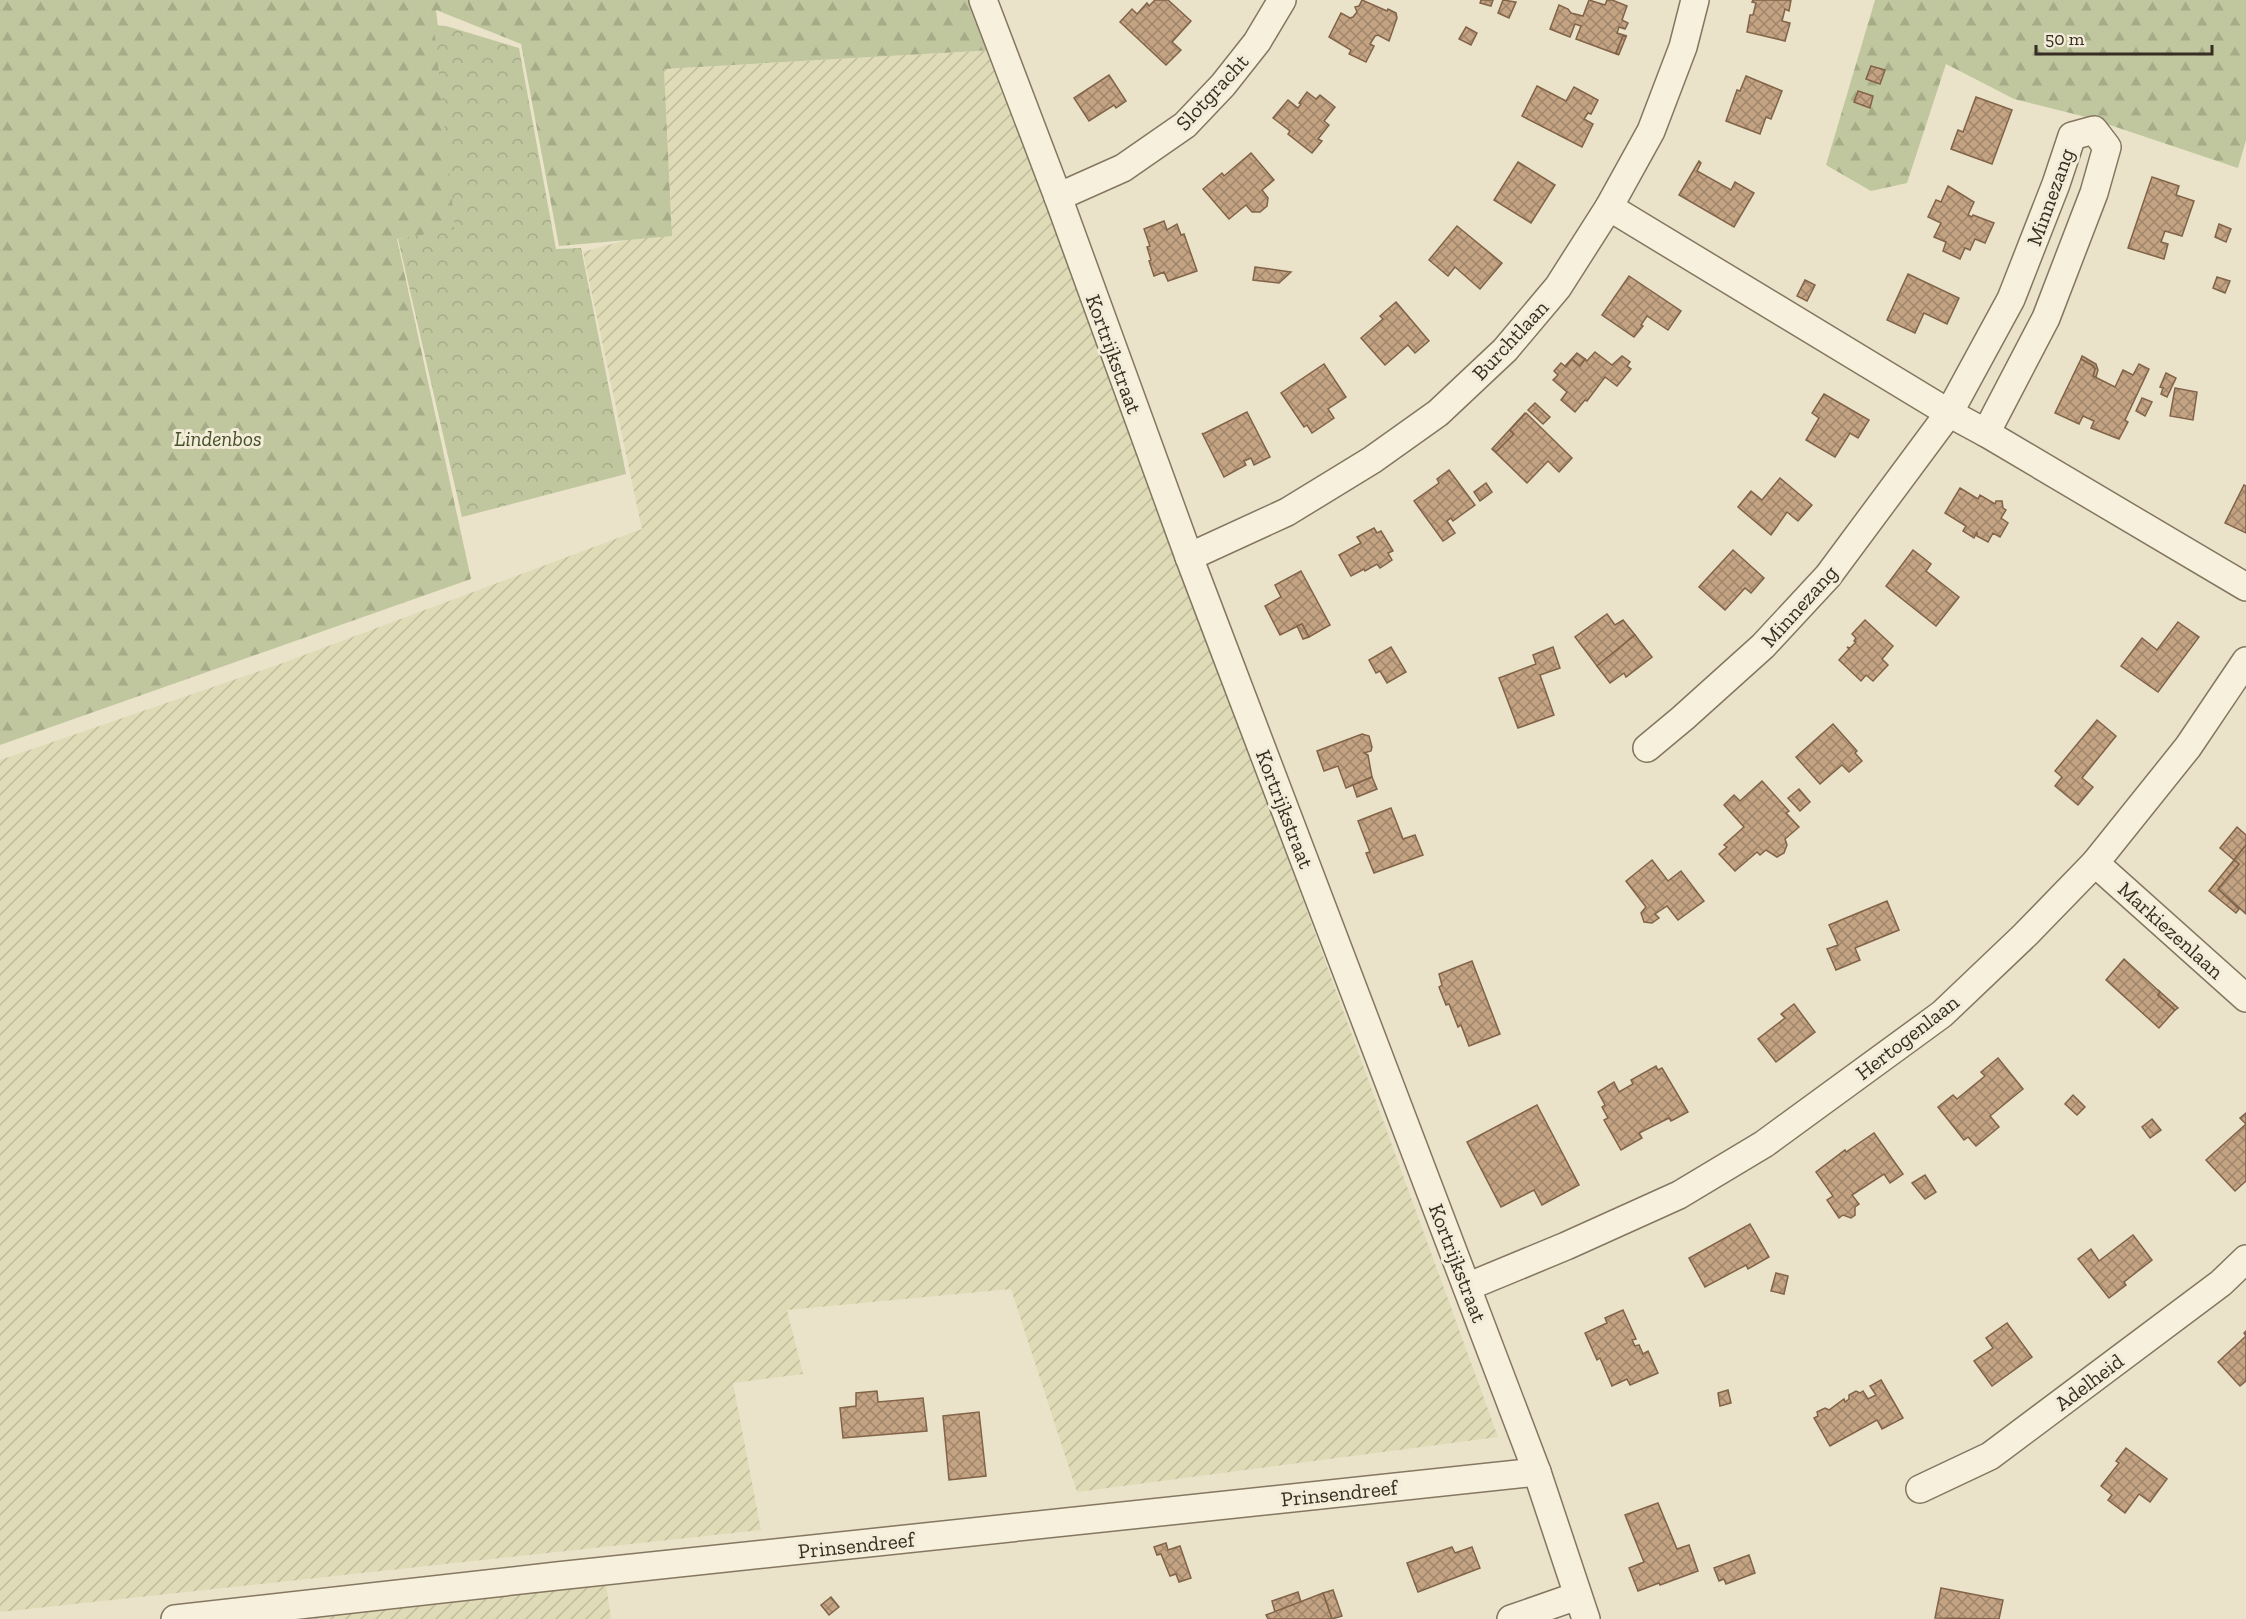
<svg xmlns="http://www.w3.org/2000/svg" width="2246" height="1619" font-family="'Zilla Slab',serif">
<defs>
<pattern id="farmland-furrows" width="10" height="10" patternUnits="userSpaceOnUse" patternTransform="scale(1.5)"><rect width="10" height="10" fill="#dfdbb7"/><path d="M-1 1l2-2M0 10L10 0M9 11l2-2" fill="none" stroke="#c0bc9d"/></pattern>
<pattern id="forest-firs" width="22" height="20" patternUnits="userSpaceOnUse" patternTransform="scale(1.5)"><rect width="22" height="20" fill="#c0c79e"/><path d="M5 1l3.5 6h-7zM16 11l3.5 6h-7z" fill="#a6ab88"/></pattern>
<pattern id="park-crowns" width="20" height="18" patternUnits="userSpaceOnUse" patternTransform="scale(1.5)"><rect width="20" height="18" fill="#c0c79e"/><path d="M2 6a3 3 0 1 1 6 0M12 15a3 3 0 1 1 6 0" fill="none" stroke="#a6ab88"/></pattern>
<pattern id="building-cross-hatch" width="8" height="8" patternUnits="userSpaceOnUse" patternTransform="scale(1.5)"><rect width="8" height="8" fill="#c4a383"/><path d="M0 0l8 8M0 8l8-8" fill="none" stroke="#a0856b"/></pattern>
</defs>
<rect width="100%" height="100%" fill="#eae3c9"/>
<g fill="url(#farmland-furrows)">
<polygon points="994,50 1498,1437 1077,1492 1011,1289 787,1310 803,1374 733,1383 761,1530 0,1612 0,760 280,664 642,529 583,252 672,227 664,69"/>
<polygon points="605,1578 611,1619 222,1619"/>
</g>
<g fill="url(#forest-firs)">
<polygon points="0,0 975,0 994,50 664,69 672,236 559,246 521,44 436,10 462,230 397,239 471,579 0,745"/>
<polygon points="1875,0 2246,0 2246,140 2238,168 2086,117 2014,99 1946,64 1907,183 1871,191 1826,165"/>
</g>
<polygon fill="url(#park-crowns)" points="434,25 446,26 519,48 556,249 581,248 626,474 462,517 398,239 455,229"/>
<g fill="url(#building-cross-hatch)" stroke="#816348" stroke-width="1.5">
<polygon points="1155,0 1168,0 1191,21 1172,42 1181,50 1166,65 1120,22 1132,9 1137,14 1147,3 1149,6"/>
<polygon points="1362,0 1387,11 1388,9 1396,13 1397,18 1389,41 1378,35 1375,36 1370,44 1374,46 1366,62 1349,54 1351,50 1329,37 1341,13 1350,18 1353,17 1357,12 1355,7 1359,6"/>
<polygon points="1481,0 1493,0 1491,6 1480,3"/>
<polygon points="1503,0 1516,2 1509,18 1498,13"/>
<polygon points="1589,0 1605,5 1607,0 1612,0 1627,6 1622,20 1628,23 1625,29 1619,27 1617,33 1627,36 1623,36 1616,53 1619,55 1576,39 1581,26 1575,24 1570,37 1550,29 1559,5 1568,9 1571,13 1583,16"/>
<polygon points="1753,0 1791,0 1789,11 1785,9 1782,21 1790,23 1785,41 1747,32 1750,15 1753,15 1756,3 1752,2"/>
<polygon points="1466,27 1477,33 1471,45 1459,39"/>
<polygon points="1623,36 1626,37 1619,54 1616,53"/>
<polygon points="1871,66 1885,70 1880,84 1866,79"/>
<polygon points="1109,75 1126,101 1116,108 1114,105 1089,121 1074,98"/>
<polygon points="1746,76 1782,91 1771,119 1766,117 1760,134 1726,121 1737,90 1740,91"/>
<polygon points="1537,86 1566,101 1574,87 1598,100 1591,114 1588,113 1584,119 1593,124 1582,147 1522,116"/>
<polygon points="1858,91 1873,96 1870,108 1854,102"/>
<polygon points="1307,92 1316,99 1320,95 1335,107 1324,121 1329,125 1318,139 1322,141 1312,153 1288,134 1290,131 1273,118 1288,100 1298,108 1301,104 1299,103"/>
<polygon points="1976,97 2012,110 1992,164 1951,149 1958,130 1963,132"/>
<polygon points="1251,153 1274,180 1262,190 1268,198 1267,206 1260,212 1252,212 1246,205 1229,219 1203,189 1222,173 1224,176"/>
<polygon points="1699,161 1701,163 1697,171 1731,190 1735,182 1754,193 1734,227 1679,195"/>
<polygon points="1518,162 1555,185 1531,223 1494,200"/>
<polygon points="2152,177 2179,186 2176,195 2194,201 2182,236 2165,231 2161,242 2168,244 2164,259 2128,248"/>
<polygon points="1948,186 1974,202 1968,215 1972,217 1973,215 1994,223 1985,243 1975,239 1970,250 1965,248 1960,259 1943,251 1946,242 1934,237 1941,223 1928,217 1936,200 1941,202"/>
<polygon points="1164,221 1167,230 1177,224 1181,235 1184,234 1197,271 1168,281 1164,272 1154,276 1149,261 1151,260 1147,247 1150,246 1144,229"/>
<polygon points="2219,224 2231,229 2226,242 2215,237"/>
<polygon points="1457,226 1502,263 1480,289 1455,267 1448,276 1429,260"/>
<polygon points="1255,267 1291,272 1279,283 1253,280"/>
<polygon points="1908,274 1959,298 1947,324 1924,313 1915,333 1887,320"/>
<polygon points="1629,276 1681,311 1668,330 1647,316 1641,325 1643,326 1634,337 1602,315"/>
<polygon points="2217,277 2230,281 2225,293 2213,288"/>
<polygon points="1805,280 1815,285 1807,301 1797,296"/>
<polygon points="1396,302 1429,341 1415,353 1408,345 1385,365 1361,338 1383,319 1380,316"/>
<polygon points="1595,352 1612,365 1622,356 1630,362 1627,366 1631,369 1617,386 1605,377 1587,401 1585,400 1575,412 1561,400 1567,392 1553,380 1558,375 1554,371 1561,363 1566,367 1572,359 1580,366 1585,359 1587,361"/>
<polygon points="1577,353 1585,359 1580,366 1572,359 1565,366"/>
<polygon points="2082,356 2096,364 2098,370 2096,377 2093,376 2095,369 2093,366 2081,359"/>
<polygon points="2081,359 2093,366 2095,369 2093,376 2115,387 2123,370 2133,375 2139,364 2149,369 2125,420 2128,422 2119,439 2091,428 2094,421 2083,416 2079,424 2055,413"/>
<polygon points="1324,364 1346,397 1328,409 1334,418 1312,433 1307,425 1304,427 1281,393"/>
<polygon points="2166,373 2176,378 2167,397 2161,394 2163,388 2160,387"/>
<polygon points="2175,388 2197,392 2193,420 2170,416"/>
<polygon points="1824,394 1869,420 1858,438 1850,433 1835,457 1806,440 1819,418 1812,413"/>
<polygon points="2142,398 2152,402 2145,416 2136,411"/>
<polygon points="1535,403 1550,417 1543,424 1528,410"/>
<polygon points="1247,412 1270,457 1254,465 1251,458 1244,461 1246,465 1224,477 1202,433 1203,434"/>
<polygon points="1525,413 1510,430 1514,434 1496,452 1492,449"/>
<polygon points="1526,413 1572,458 1559,472 1548,461 1527,483 1492,449 1496,452 1514,434 1510,430"/>
<polygon points="1449,470 1475,505 1453,521 1451,518 1447,521 1455,533 1443,541 1414,501 1439,483 1437,479"/>
<polygon points="1780,478 1812,505 1798,521 1787,512 1771,535 1738,507 1751,491 1762,500"/>
<polygon points="1486,483 1492,492 1480,501 1474,492"/>
<polygon points="2244,485 2246,486 2246,533 2225,523"/>
<polygon points="1960,488 1978,499 1980,495 1995,504 1996,501 2002,501 2003,508 2006,510 2001,518 2008,523 2000,537 1993,533 1988,542 1977,536 1977,532 1974,538 1963,531 1966,526 1945,513"/>
<polygon points="1374,528 1377,533 1381,531 1393,551 1388,553 1392,560 1380,568 1377,564 1365,571 1364,569 1351,576 1339,555 1361,543 1357,537"/>
<polygon points="1733,550 1764,578 1751,593 1745,588 1725,610 1699,587"/>
<polygon points="1913,550 1931,564 1926,571 1959,597 1936,626 1886,586"/>
<polygon points="1301,571 1330,625 1309,637 1302,624 1280,635 1265,606 1281,597 1275,585"/>
<polygon points="1607,614 1615,625 1623,620 1635,635 1597,666 1575,637"/>
<polygon points="1865,620 1893,646 1882,659 1888,665 1873,681 1866,675 1861,681 1839,660 1849,649 1847,647 1850,648 1856,642 1854,641 1856,638 1852,634"/>
<polygon points="2178,622 2199,637 2158,692 2121,666 2142,638 2157,650"/>
<polygon points="1302,624 1309,637 1303,639 1297,626"/>
<polygon points="1635,635 1652,657 1626,677 1624,673 1610,683 1597,666"/>
<polygon points="1391,647 1406,672 1387,683 1380,671 1376,673 1369,660"/>
<polygon points="1553,647 1560,668 1540,675 1554,715 1518,728 1499,678 1536,664 1533,655"/>
<polygon points="2097,720 2116,736 2082,778 2093,787 2078,805 2055,786 2062,777 2055,771"/>
<polygon points="1833,724 1857,751 1855,753 1862,761 1849,772 1842,765 1820,784 1796,757"/>
<polygon points="1362,734 1369,736 1372,747 1371,751 1364,753 1368,755 1372,777 1346,788 1338,766 1324,771 1317,751"/>
<polygon points="1372,777 1377,789 1357,797 1353,785"/>
<polygon points="1762,781 1789,811 1786,813 1799,827 1785,839 1787,845 1784,853 1777,857 1766,850 1760,855 1757,852 1735,871 1719,854 1727,847 1724,845 1744,827 1724,805 1734,795 1740,801"/>
<polygon points="1799,789 1810,802 1800,811 1788,798"/>
<polygon points="1391,808 1403,839 1415,835 1423,855 1374,873 1366,853 1370,852 1358,821"/>
<polygon points="2237,827 2246,835 2246,845 2234,860 2220,848"/>
<polygon points="2246,845 2246,914 2218,889 2239,864 2234,860"/>
<polygon points="1652,860 1668,881 1681,871 1704,901 1678,920 1667,906 1655,914 1659,918 1652,923 1644,922 1641,913 1646,907 1626,881"/>
<polygon points="2234,860 2239,864 2218,889 2239,909 2236,913 2209,891"/>
<polygon points="1887,901 1899,930 1855,948 1860,960 1836,970 1827,949 1838,945 1829,925"/>
<polygon points="2124,959 2160,992 2158,995 2175,1010 2159,1028 2106,980"/>
<polygon points="1472,961 1500,1034 1469,1046 1461,1025 1458,1027 1449,1004 1446,1005 1439,987 1442,985 1439,974"/>
<polygon points="2158,990 2178,1008 2175,1010 2158,995 2160,992"/>
<polygon points="1794,1004 1815,1032 1776,1062 1758,1039 1785,1018 1781,1014"/>
<polygon points="1998,1058 2023,1089 1990,1116 1999,1127 1976,1146 1968,1137 1964,1140 1938,1107 1953,1095 1957,1099 1985,1076 1981,1072"/>
<polygon points="1656,1066 1658,1070 1662,1068 1688,1112 1671,1121 1669,1118 1639,1133 1642,1138 1621,1150 1604,1120 1608,1118 1602,1107 1605,1105 1598,1092 1614,1082 1619,1092 1633,1084 1631,1080"/>
<polygon points="2073,1095 2085,1107 2077,1115 2065,1104"/>
<polygon points="1537,1105 1579,1185 1542,1205 1534,1190 1501,1207 1467,1142"/>
<polygon points="2246,1113 2246,1181 2235,1191 2206,1160 2246,1124 2240,1118"/>
<polygon points="2152,1119 2161,1130 2150,1138 2142,1127"/>
<polygon points="1874,1133 1903,1174 1890,1183 1884,1174 1852,1195 1859,1204 1855,1207 1855,1215 1851,1218 1843,1215 1839,1218 1827,1200 1833,1196 1816,1172 1845,1150 1846,1152"/>
<polygon points="1925,1175 1936,1192 1925,1199 1912,1183"/>
<polygon points="1750,1224 1769,1257 1748,1269 1746,1265 1705,1287 1689,1258"/>
<polygon points="2133,1235 2152,1260 2124,1282 2126,1285 2109,1298 2078,1259 2091,1249 2099,1261"/>
<polygon points="1776,1273 1788,1276 1784,1294 1771,1291"/>
<polygon points="1623,1310 1636,1339 1632,1340 1635,1346 1639,1345 1643,1354 1648,1351 1658,1373 1630,1385 1627,1379 1612,1386 1600,1358 1597,1360 1585,1333 1607,1323 1605,1318"/>
<polygon points="2007,1323 2032,1357 1992,1386 1974,1361 1993,1348 1986,1338"/>
<polygon points="2246,1331 2246,1381 2240,1386 2218,1362 2246,1336 2244,1333"/>
<polygon points="1881,1380 1903,1418 1882,1429 1877,1420 1830,1446 1814,1418 1818,1416 1817,1412 1825,1408 1829,1410 1844,1399 1845,1402 1849,1399 1849,1395 1856,1391 1860,1393 1863,1391 1868,1399 1876,1395 1870,1386"/>
<polygon points="1728,1390 1731,1403 1720,1406 1718,1393"/>
<polygon points="877,1391 878,1402 923,1398 927,1431 843,1438 840,1408 856,1406 856,1393"/>
<polygon points="979,1412 986,1476 949,1480 943,1416"/>
<polygon points="2126,1448 2167,1479 2150,1502 2139,1494 2125,1513 2108,1500 2112,1495 2101,1486 2119,1463 2116,1461"/>
<polygon points="1658,1503 1677,1549 1689,1545 1698,1571 1660,1585 1659,1583 1638,1591 1629,1568 1644,1562 1625,1515"/>
<polygon points="1166,1543 1168,1550 1180,1546 1191,1578 1179,1582 1176,1574 1170,1576 1161,1554 1157,1555 1154,1547"/>
<polygon points="1452,1547 1455,1553 1472,1547 1480,1568 1418,1592 1407,1563"/>
<polygon points="1749,1555 1755,1573 1726,1584 1724,1579 1719,1581 1714,1568"/>
<polygon points="1941,1588 2003,1600 1999,1619 1935,1618"/>
<polygon points="1333,1590 1342,1616 1332,1619 1323,1593"/>
<polygon points="1298,1592 1301,1602 1275,1612 1272,1601"/>
<polygon points="1323,1593 1332,1619 1268,1619 1266,1615"/>
<polygon points="831,1597 839,1607 829,1615 821,1605"/>
</g>
<g fill="none" stroke-linecap="round" stroke-linejoin="round">
<defs>
<g id="minor">
<polyline points="983,0 1058,197 1189,557 1537,1472 1586,1619"/>
<polyline points="1058,197 1123,168 1185,125 1223,85 1257,42 1282,0"/>
<polyline points="1609,207 1949,413 1986,433 2246,587"/>
<polyline points="1189,557 1287,512 1372,460 1438,413 1505,350 1558,287 1609,207 1651,131 1683,47 1695,0"/>
<polyline points="1647,748 1683,718 1763,646 1828,576 1949,413 2011,299 2056,184 2072,136 2094,130 2107,147 2094,193 2046,318 1986,433"/>
<polyline points="2095,863 2246,998"/>
<polyline points="1467,1287 1566,1246 1679,1195 1764,1144 1942,1014 2025,935 2095,863 2188,747 2246,661"/>
<polyline points="1920,1489 1990,1456 2221,1283 2246,1259"/>
<polyline points="175,1619 557,1576 1537,1472"/>
<polyline points="1511,1619 1577,1596"/>
</g>
</defs>
<use href="#minor" stroke="#857660" stroke-width="30"/>
<use href="#minor" stroke="#f6f0dc" stroke-width="27"/>
</g>
<g text-anchor="middle" dominant-baseline="central" stroke-width="6" stroke-linejoin="round" paint-order="stroke">
<g font-size="21" fill="#372d22" stroke="#f2ecd8">
<text transform="translate(1212 92) rotate(-47)">Slotgracht</text>
<text transform="translate(2050 197) rotate(-70)">Minnezang</text>
<text transform="translate(1510 340) rotate(-47)">Burchtlaan</text>
<text transform="translate(1114 354) rotate(70)">Kortrijkstraat</text>
<text transform="translate(1799 606) rotate(-48)">Minnezang</text>
<text transform="translate(1285 809) rotate(69)">Kortrijkstraat</text>
<text transform="translate(2171 930) rotate(42)">Markiezenlaan</text>
<text transform="translate(1907 1037) rotate(-38)">Hertogenlaan</text>
<text transform="translate(1458 1263) rotate(69)">Kortrijkstraat</text>
<text transform="translate(2089 1382) rotate(-37)">Adelheid</text>
<text transform="translate(1339 1493) rotate(-6)">Prinsendreef</text>
<text transform="translate(856 1545) rotate(-6)">Prinsendreef</text>
</g>
<g font-size="21" font-style="italic" fill="#45512a" stroke="#f2ecd8">
<text x="218" y="438">Lindenbos</text>
</g>
</g>
<path d="M2036 45v9h176v-9" fill="none" stroke="#372d22" stroke-width="3"/>
<text x="2045" y="45" font-size="18" fill="#372d22" stroke="#f2ecd8" stroke-width="4.5" paint-order="stroke">50 m</text>
</svg>
